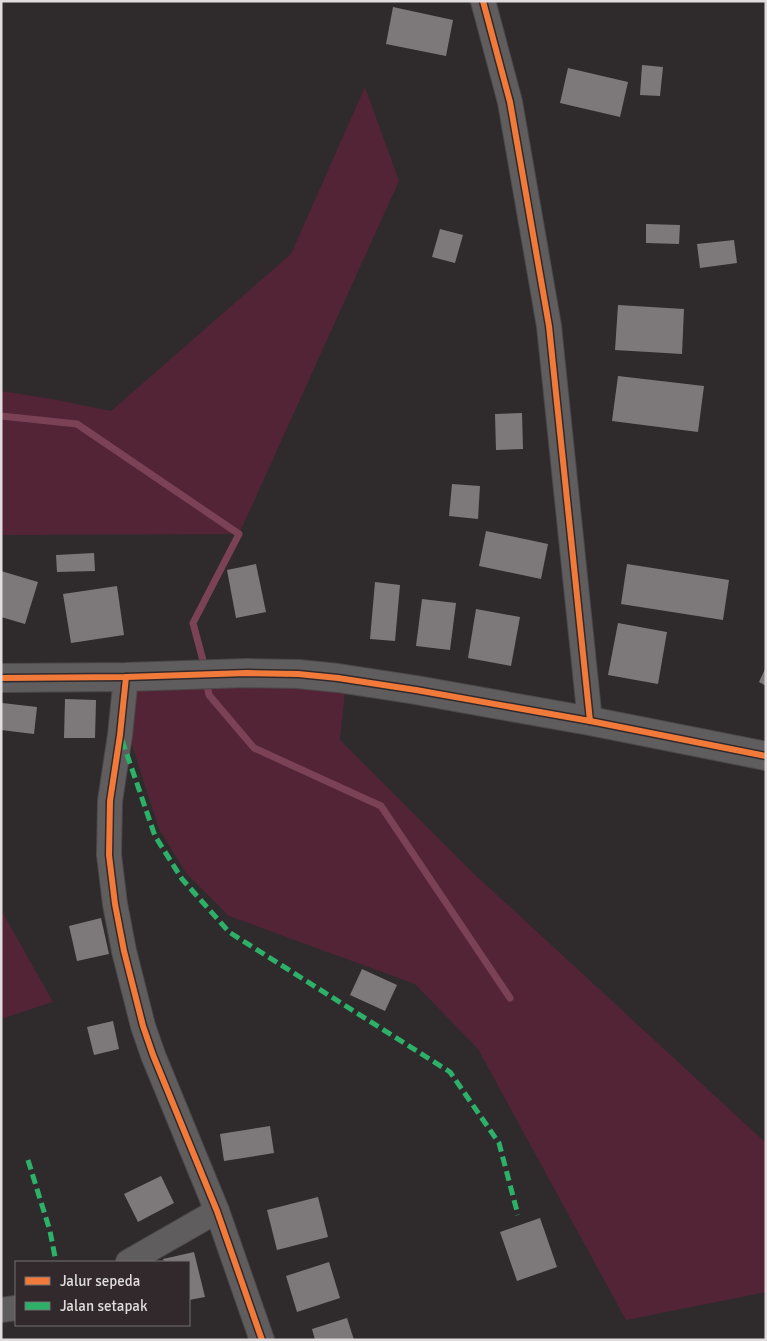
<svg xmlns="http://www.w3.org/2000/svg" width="767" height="1341" font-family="Signika,sans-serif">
<rect width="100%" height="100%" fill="#2f2b2c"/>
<g fill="#522436">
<polygon points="365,87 399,181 239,534 1,535 1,391 52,399 111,411 291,254"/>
<polygon points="347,672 340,740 471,871 766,1143 766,1292 626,1320 478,1049 415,984 229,916 186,873 159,829 124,720 129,673"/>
<polygon points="1,910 53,1002 1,1019"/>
</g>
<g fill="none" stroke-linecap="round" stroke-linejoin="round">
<g stroke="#7b4256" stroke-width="7">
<polyline points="1,416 77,424 239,534 193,623 205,668"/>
<polyline points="206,679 209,695 254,748 381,806 510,998"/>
</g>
</g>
<g fill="#7d797a">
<polygon points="393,7 453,20 446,56 386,44"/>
<polygon points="642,65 663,67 660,96 640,95"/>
<polygon points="568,68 628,82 620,117 560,103"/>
<polygon points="646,224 680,225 679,244 646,243"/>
<polygon points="440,229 463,235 455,263 432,257"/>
<polygon points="734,240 737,263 700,268 697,244"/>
<polygon points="618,305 684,309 682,354 615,350"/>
<polygon points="618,376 704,386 698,432 612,421"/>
<polygon points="522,413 523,449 496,450 495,414"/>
<polygon points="452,484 480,486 478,519 449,516"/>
<polygon points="486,531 548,544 541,579 479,566"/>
<polygon points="94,553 95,571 57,572 56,555"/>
<polygon points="256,564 266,612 236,618 227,570"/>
<polygon points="627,564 729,580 723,620 621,604"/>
<polygon points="1,571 38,582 25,624 1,617"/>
<polygon points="375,582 400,585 395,641 370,639"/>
<polygon points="117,586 124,635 71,643 63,594"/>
<polygon points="422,599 456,603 450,650 416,646"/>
<polygon points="476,609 520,617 511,666 468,658"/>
<polygon points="618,623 667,632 658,684 608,675"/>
<polygon points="766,667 766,686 759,682"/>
<polygon points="65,699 96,700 95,738 64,738"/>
<polygon points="2,703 37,707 34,734 1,730"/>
<polygon points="101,918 109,954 77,961 69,926"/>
<polygon points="362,969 397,985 385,1011 350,995"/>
<polygon points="113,1021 119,1049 94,1055 87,1027"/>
<polygon points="270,1126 274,1153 224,1161 220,1134"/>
<polygon points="161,1176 174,1203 138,1222 124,1194"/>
<polygon points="318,1197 328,1237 277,1250 267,1210"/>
<polygon points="540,1218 557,1267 517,1281 500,1232"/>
<polygon points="194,1252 205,1297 189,1300 189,1262 164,1262 163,1259"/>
<polygon points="329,1262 340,1298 297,1312 286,1276"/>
<polygon points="347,1318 354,1340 315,1340 312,1329"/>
</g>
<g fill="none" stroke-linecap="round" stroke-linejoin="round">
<defs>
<g id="minor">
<polyline points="483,1 510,102 549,326 590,721"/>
<polyline points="126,677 120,735 110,801 109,855 115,904 124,951 143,1026 153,1055 217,1211 262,1340"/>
<polyline points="128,1262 217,1211"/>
<polyline points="1,1310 16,1308"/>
</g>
<polyline id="tertiary" points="1,678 126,677 247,673 298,674 338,678 416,690 590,721 766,756"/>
</defs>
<use href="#minor" stroke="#4c4849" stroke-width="26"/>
<use href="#tertiary" stroke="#4c4849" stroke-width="30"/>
<use href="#minor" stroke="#605d5e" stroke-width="24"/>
<use href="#tertiary" stroke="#605d5e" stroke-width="28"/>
<g stroke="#2db169" stroke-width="5" stroke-dasharray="10 5" stroke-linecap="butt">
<polyline points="122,740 155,836 182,879 229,932 450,1072 499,1143 518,1215"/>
<polyline points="28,1160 50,1231 56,1262"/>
</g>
<defs>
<g id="cycleway">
<polyline points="483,1 510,102 549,326 590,721"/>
<polyline points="126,677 120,735 110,801 109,855 115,904 124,951 143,1026 153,1055 217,1211 262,1340"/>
<polyline points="1,678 126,677 247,673 298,674 338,678 416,690 590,721 766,756"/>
</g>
</defs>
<use href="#cycleway" stroke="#31292b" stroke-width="9"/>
<use href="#cycleway" stroke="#f17a3a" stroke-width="6"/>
</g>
<rect width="767" height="1341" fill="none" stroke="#e1dcdd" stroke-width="5"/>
<rect x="15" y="1261" width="175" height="65" fill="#31292b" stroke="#777172"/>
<rect x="25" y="1277" width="25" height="8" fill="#f17a3a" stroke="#777172"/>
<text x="60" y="1286" font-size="15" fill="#e1dcdd">Jalur sepeda</text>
<rect x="25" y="1302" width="25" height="8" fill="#2db169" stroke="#777172"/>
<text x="60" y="1311" font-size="15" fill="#e1dcdd">Jalan setapak</text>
</svg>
